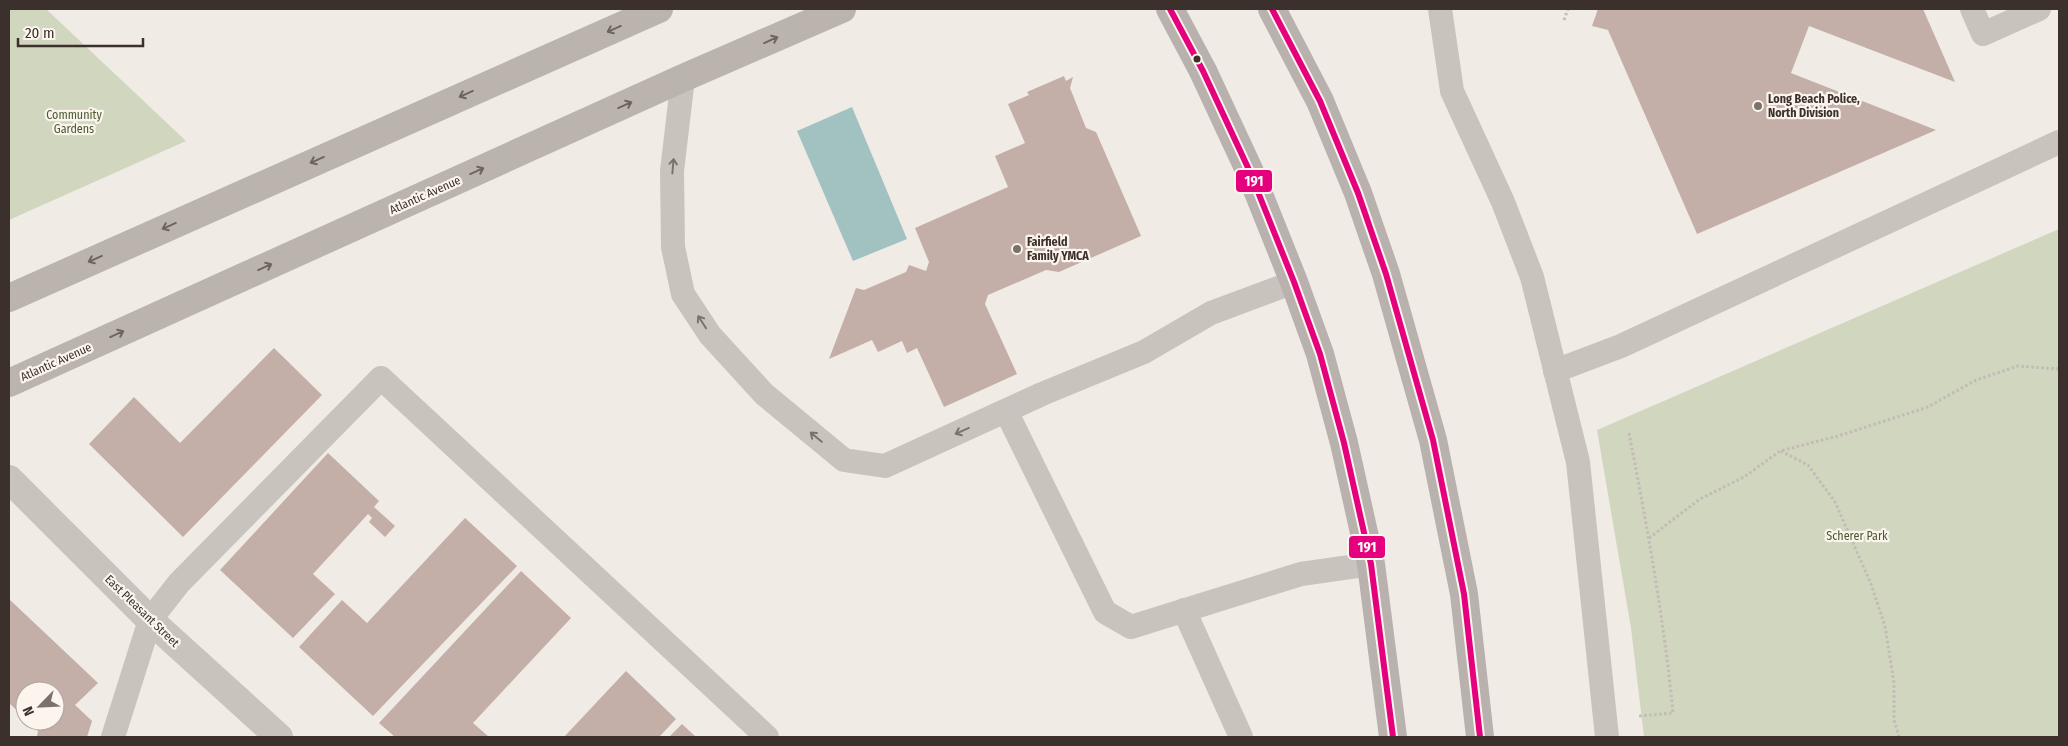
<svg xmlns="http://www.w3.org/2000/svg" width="2068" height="746" font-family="'Fira Sans Condensed',sans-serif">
<rect width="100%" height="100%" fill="#f0ebe5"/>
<g fill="#d1d6bf">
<polygon points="9,9 46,9 186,141 9,220"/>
<polygon points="2059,229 2059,737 1644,737 1631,628 1597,430"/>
</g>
<polygon fill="#a1c2c1" points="852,107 907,239 853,261 797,131"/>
<g fill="#c3afa7">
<polygon points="1598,9 1923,9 1955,82 1809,26 1791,73 1936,130 1697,234 1608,30 1592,26"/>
<polygon points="1064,76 1066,81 1073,77 1070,88 1086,128 1096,132 1141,236 1059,272 1046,270 988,295 985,304 1017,374 944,407 917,348 907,353 902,341 878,352 872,340 829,359 856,288 864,290 906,272 909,265 926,271 929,262 915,228 1008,187 995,156 1025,143 1008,104 1029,95 1027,92"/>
<polygon points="274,348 322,395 183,537 89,444 134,397 180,443"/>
<polygon points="328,453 379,501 374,507 395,526 385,537 369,522 372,518 368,514 313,574 335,594 293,638 220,570"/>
<polygon points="465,518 517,566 373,716 299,647 342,600 367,623"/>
<polygon points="521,571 571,618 473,723 489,737 395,737 379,723"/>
<polygon points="9,599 98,683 75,705 92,721 87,737 37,737 38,731 28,721 55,721 55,691 25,691 25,718 9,703"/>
<polygon points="626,671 676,719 659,737 564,737"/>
<polygon points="682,724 696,737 669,737"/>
</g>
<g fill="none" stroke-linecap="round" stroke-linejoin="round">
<g stroke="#c2bbb6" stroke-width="3" stroke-dasharray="2.5 2.5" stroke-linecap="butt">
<polyline points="1564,20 1568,9"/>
<path d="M1629 433C1647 526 1664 619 1673 713L1639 716"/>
<polyline points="1781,451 1808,465 1835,502 1871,584 1885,626 1894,683 1894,720 1899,737"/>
<polyline points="1649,538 1700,499 1744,477 1780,451 1838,436 1928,407 1976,380 2018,366 2059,369"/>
</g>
<g stroke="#c9c3be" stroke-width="24">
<polyline points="1440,9 1452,91 1503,202 1532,277 1578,462 1607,737"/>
<polyline points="1972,9 1983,34 2039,9"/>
<polyline points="683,78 672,171 673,247 683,294 710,335 764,394 844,460 885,466 1042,394 1144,352 1211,313 1294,282"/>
<polyline points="1555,371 1621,346 2059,142"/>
<polyline points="1006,411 1105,612 1131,627 1301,574 1371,564"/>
<polyline points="1184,610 1241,737"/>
<polyline points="113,737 150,620 179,583 381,378 767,737"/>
</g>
<polyline stroke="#c9c3be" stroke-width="28" points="9,479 150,620 279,737"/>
<g stroke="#bab3ae" stroke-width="28">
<polyline points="9,298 659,9"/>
<polyline points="9,383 683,78 842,9"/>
</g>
<g stroke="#b8b1ad" stroke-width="28">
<polyline points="1170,9 1203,71 1250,172 1294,282 1320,354 1344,443 1371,564 1393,737"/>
<polyline points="1272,9 1320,101 1358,193 1386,274 1433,440 1464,594 1480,737"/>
</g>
<defs>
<g id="bus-1">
<polyline points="1170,9 1203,71 1250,172 1294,282 1320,354 1344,443 1371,564 1393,737"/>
<polyline points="1272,9 1320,101 1358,193 1386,274 1433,440 1464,594 1480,737"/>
</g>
</defs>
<use href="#bus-1" stroke="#fbf5ee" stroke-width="10"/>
<use href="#bus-1" stroke="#e5007d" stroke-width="6"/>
</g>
<defs><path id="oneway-shaft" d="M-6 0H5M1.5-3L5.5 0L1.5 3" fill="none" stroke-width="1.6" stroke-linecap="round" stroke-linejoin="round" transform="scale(1.25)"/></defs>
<g stroke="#6e645f">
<use href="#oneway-shaft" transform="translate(614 29) rotate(156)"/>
<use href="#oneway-shaft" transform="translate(771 40) rotate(-24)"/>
<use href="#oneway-shaft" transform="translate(466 94) rotate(156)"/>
<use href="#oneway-shaft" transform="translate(625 105) rotate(-24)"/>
<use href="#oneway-shaft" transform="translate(317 160) rotate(156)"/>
<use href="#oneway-shaft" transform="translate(477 171) rotate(-24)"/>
<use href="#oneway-shaft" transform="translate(169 226) rotate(156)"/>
<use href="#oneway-shaft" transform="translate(95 259) rotate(156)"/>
<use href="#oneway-shaft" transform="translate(265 267) rotate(-24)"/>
<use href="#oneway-shaft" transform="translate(117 334) rotate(-24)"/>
</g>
<g stroke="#7b726d">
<use href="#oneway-shaft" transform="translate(673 166) rotate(-85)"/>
<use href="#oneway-shaft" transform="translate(702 322) rotate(-123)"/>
<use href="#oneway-shaft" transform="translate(962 431) rotate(156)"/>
<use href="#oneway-shaft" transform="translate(816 437) rotate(-140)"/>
</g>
<circle fill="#3b302b" stroke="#fbf5ee" stroke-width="2" cx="1197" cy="59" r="4.5"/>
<g fill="#7a716c" stroke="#fbf5ee" stroke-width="2">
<circle cx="1758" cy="106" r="5"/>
<circle cx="1017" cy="249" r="5"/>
</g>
<g text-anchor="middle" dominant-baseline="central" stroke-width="4.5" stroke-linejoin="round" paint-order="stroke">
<g font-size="12" font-weight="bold" fill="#3b302b" stroke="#fbf5ee" text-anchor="start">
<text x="1768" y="99">Long Beach Police,<tspan x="1768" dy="14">North Division</tspan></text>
<text x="1027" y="242">Fairfield<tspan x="1027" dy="14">Family YMCA</tspan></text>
</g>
<g font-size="12" fill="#4a5a2e" stroke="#fbf5ee">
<text x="74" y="115">Community<tspan x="74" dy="14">Gardens</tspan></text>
<text x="1857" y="536">Scherer Park</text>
</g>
<g font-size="12" fill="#3b302b" stroke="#fbf5ee">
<text transform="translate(425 195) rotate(-24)">Atlantic Avenue</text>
<text transform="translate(56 362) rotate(-24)">Atlantic Avenue</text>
<text transform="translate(142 611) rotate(44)">East Pleasant Street</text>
</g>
</g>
<g stroke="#fbf5ee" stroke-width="2">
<rect x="1235" y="169" width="38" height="24" rx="5" fill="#e5007d"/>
<rect x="1348" y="535" width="38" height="24" rx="5" fill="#e5007d"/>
</g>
<g font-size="14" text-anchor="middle" font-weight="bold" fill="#fff">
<text x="1254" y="186">191</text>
<text x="1367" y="552">191</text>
</g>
<rect width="2068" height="746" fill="none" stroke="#3b302b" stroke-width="20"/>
<g transform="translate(40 706) rotate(246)"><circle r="24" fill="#fbf5ee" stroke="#aea6a0"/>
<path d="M0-4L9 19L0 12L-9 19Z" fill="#7a716c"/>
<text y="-8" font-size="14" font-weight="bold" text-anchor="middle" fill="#3b302b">N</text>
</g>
<path d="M18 38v8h125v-8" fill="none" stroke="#3b302b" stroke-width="2.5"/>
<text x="25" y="38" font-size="15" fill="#3b302b" stroke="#fbf5ee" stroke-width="4" paint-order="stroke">20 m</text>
</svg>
